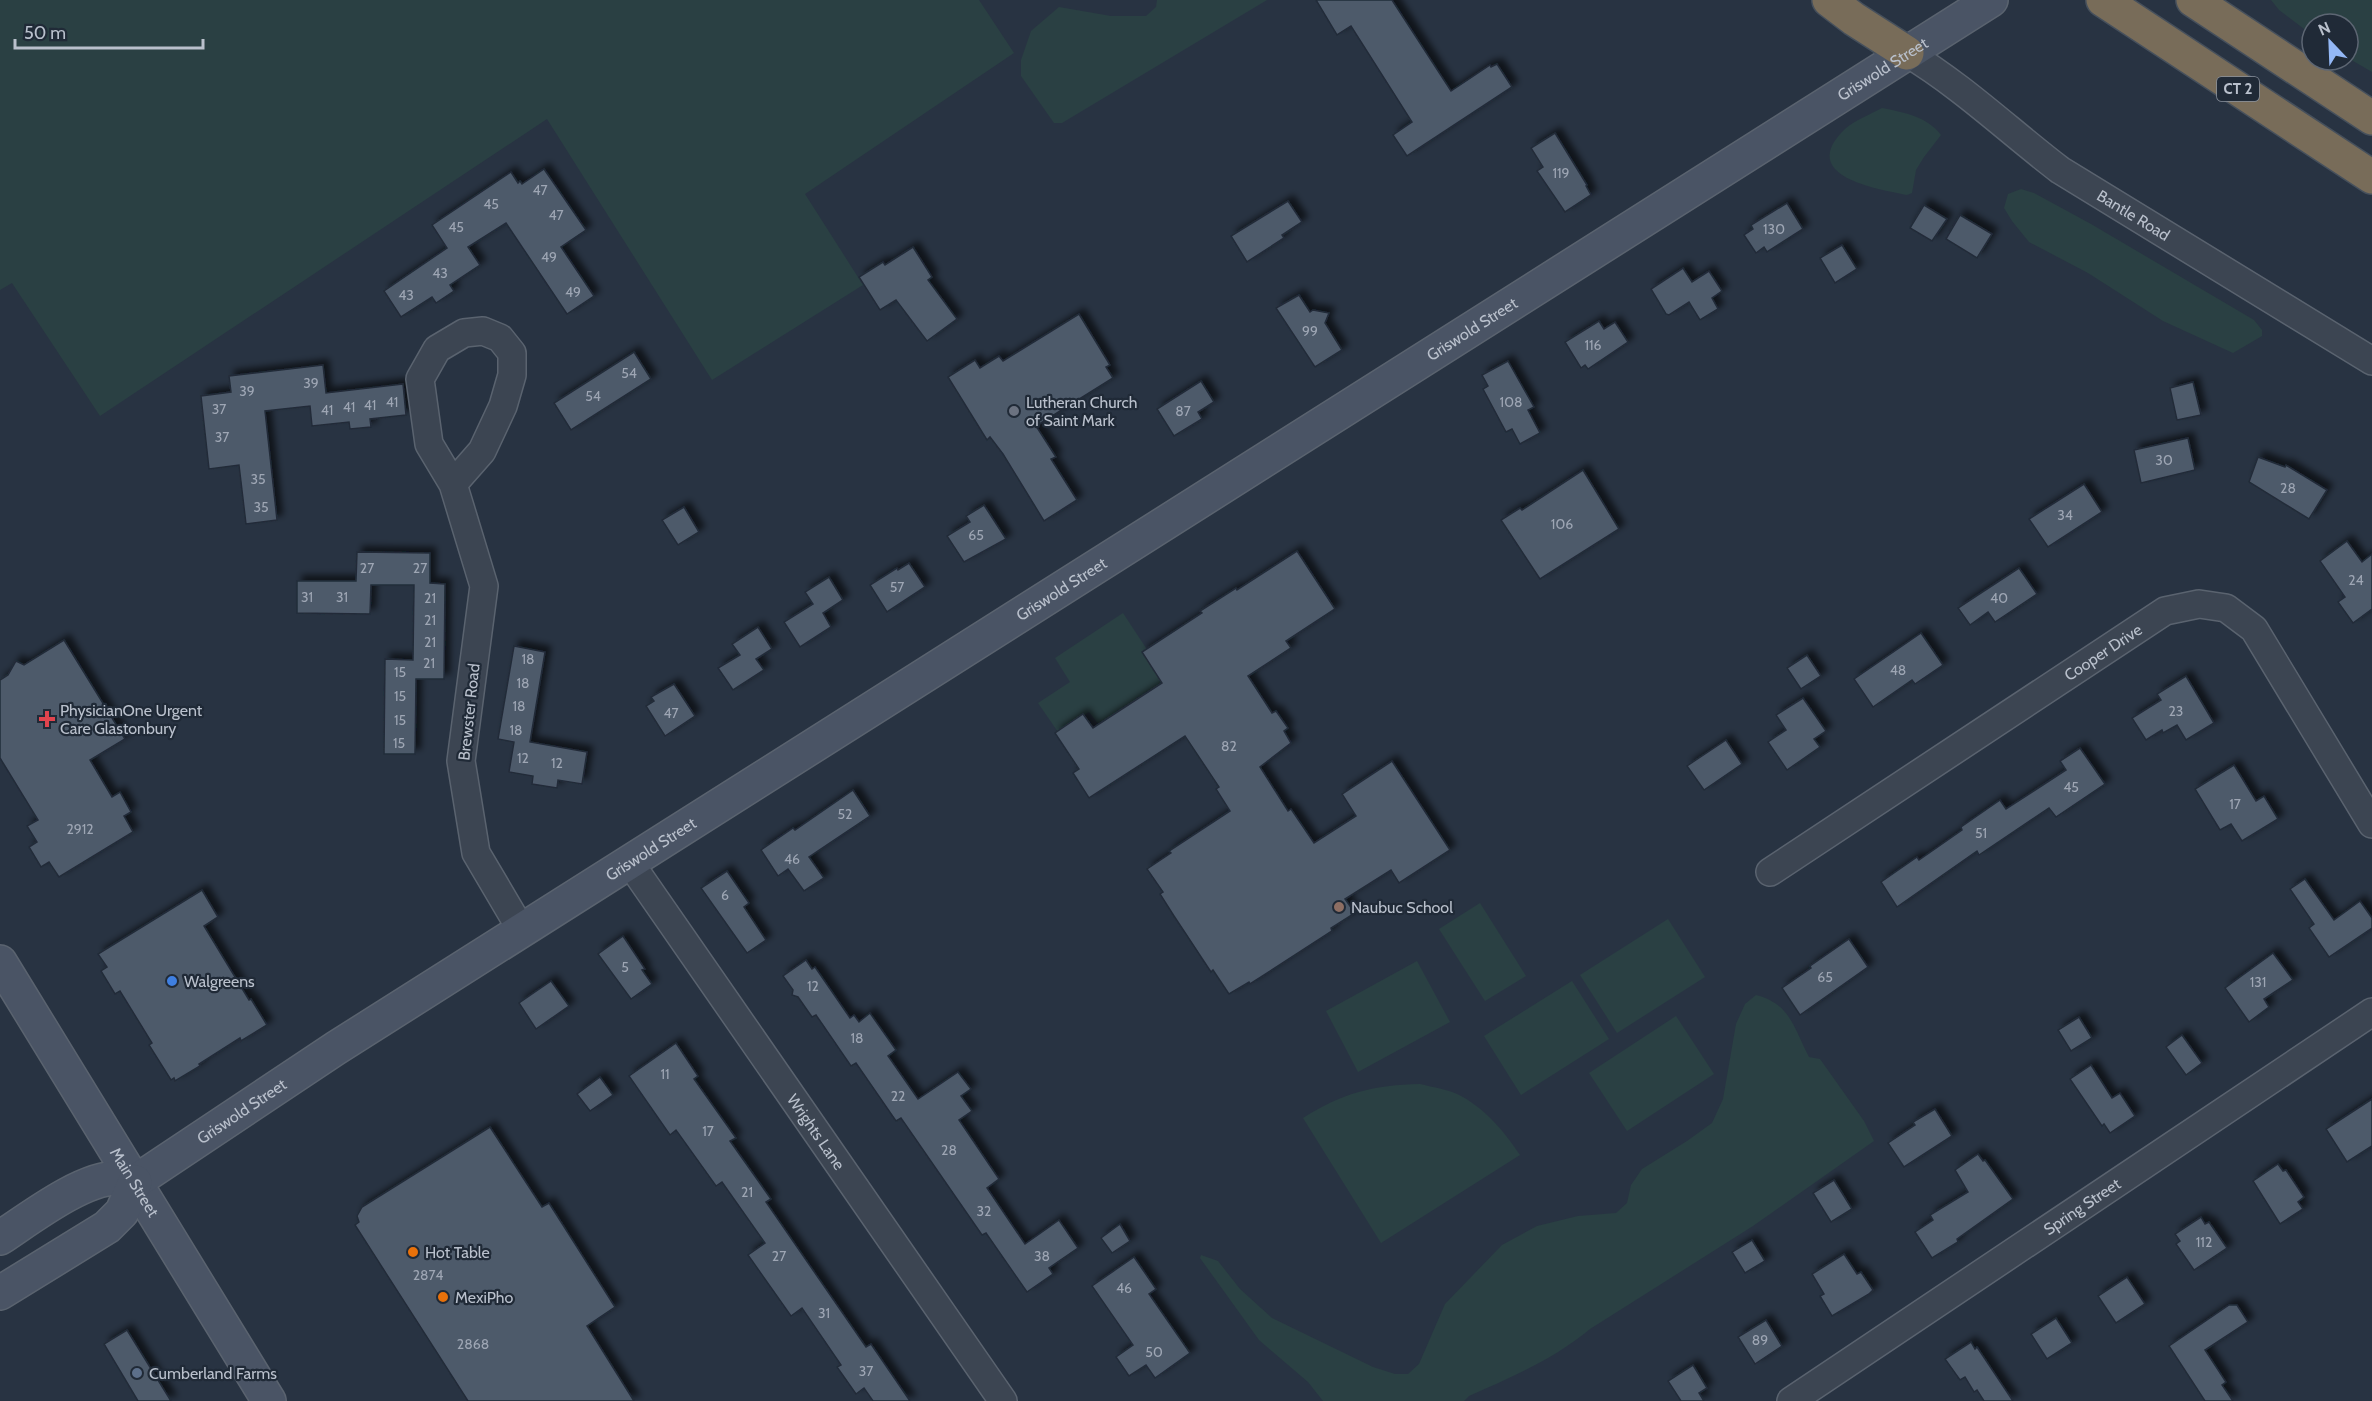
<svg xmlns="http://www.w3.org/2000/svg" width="2372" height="1401" font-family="Cabin,sans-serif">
<defs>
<filter id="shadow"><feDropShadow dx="5.5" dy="-5.5" stdDeviation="3" flood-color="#0009"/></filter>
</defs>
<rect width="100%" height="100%" fill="#283342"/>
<g fill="#2a4043">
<polygon points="0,0 979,0 1014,53 805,194 863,285 712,380 547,119 100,416 12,283 0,290"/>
<polygon points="1157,0 1267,0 1062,123 1054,123 1021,76 1021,60 1031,31 1059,7 1111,16 1146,16 1156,7"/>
<polygon points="2271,0 2372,0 2372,72 2348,58 2348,24 2312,24 2312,35 2279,10"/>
<path d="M1882 108C1903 112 1928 117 1941 135L1924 157 1916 170 1912 193 1907 195C1877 189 1796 176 1845 129 1855 120 1871 114 1882 108Z"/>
<polygon points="2021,189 2034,193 2091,224 2254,320 2262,330 2262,336 2233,353 2163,321 2088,273 2029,242 2012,221 2004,208 2008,194"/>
<polygon points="1123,613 1167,680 1099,725 1089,712 1058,732 1038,703 1070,682 1055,658"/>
<polygon points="1480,903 1526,976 1485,1001 1439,929"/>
<polygon points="1668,919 1705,977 1617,1033 1580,975"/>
<polygon points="1417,961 1450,1022 1358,1072 1326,1011"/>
<polygon points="1572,981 1609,1039 1521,1095 1484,1036"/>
<path d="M1756 995C1791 1004 1794 1029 1809 1057L1820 1059 1864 1121 1874 1141 1753 1226 1590 1329C1554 1359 1512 1377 1469 1396L1464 1401H1323L1308 1382 1259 1340 1200 1258 1201 1255 1218 1261 1240 1289 1272 1318 1373 1367 1395 1374H1408L1419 1364 1445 1304 1502 1245 1537 1226 1578 1216 1616 1213 1627 1203 1631 1185 1642 1169 1687 1141 1712 1123 1723 1099 1736 1024 1745 1004Z"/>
<polygon points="1676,1016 1714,1074 1627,1131 1589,1073"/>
<path d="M1420 1084C1432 1087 1446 1089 1457 1094 1484 1107 1504 1131 1520 1155L1381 1243 1303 1118C1342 1093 1374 1085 1420 1084Z"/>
</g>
<g fill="#4e5a6b" stroke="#222c39" stroke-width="1.5" filter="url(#shadow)">
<polygon points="1316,0 1392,0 1451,91 1490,65 1491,67 1497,64 1512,87 1407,156 1393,135 1412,122 1351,26 1337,35"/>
<polygon points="1555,133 1587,185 1586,186 1591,195 1565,212 1537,171 1543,167 1531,148"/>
<polygon points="544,169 586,230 561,247 594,296 567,314 506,223 468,247 480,265 450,285 454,291 436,303 432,297 401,317 384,291 447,248 432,225 511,172 518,183 520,181 522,184"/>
<polygon points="1288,201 1302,222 1282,235 1284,238 1247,262 1231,236"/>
<polygon points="1787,203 1803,229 1767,252 1764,247 1756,253 1744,235 1753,229 1751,225"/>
<polygon points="1924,205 1947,219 1932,241 1910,228"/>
<polygon points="1960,215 1992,234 1977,258 1946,239"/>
<polygon points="1842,245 1857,269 1835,283 1820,258"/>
<polygon points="913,247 932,277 928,280 957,319 927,341 896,300 880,310 859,277 883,262 885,265"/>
<polygon points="1683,268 1692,282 1709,271 1722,291 1712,298 1718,309 1700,320 1689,302 1669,315 1666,314 1651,289"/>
<polygon points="1299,295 1310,312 1313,310 1329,313 1325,323 1342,350 1315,367 1276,308"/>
<polygon points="1079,314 1110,365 1106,367 1113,378 1036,426 1056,457 1051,459 1077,500 1044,521 1003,454 990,437 987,440 948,377 975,360 980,368 999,356 1003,361"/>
<polygon points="1599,321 1604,329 1615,322 1628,342 1588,369 1585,365 1581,368 1565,342"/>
<polygon points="634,352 651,379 571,430 554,403"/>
<polygon points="1508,361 1534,407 1528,410 1540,433 1520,444 1512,429 1506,432 1483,389 1488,386 1482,375"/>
<polygon points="323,365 326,393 403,384 406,415 370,419 371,427 350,429 349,422 312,426 310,406 265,411 277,520 246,524 239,465 209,469 201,396 231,392 229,376"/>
<polygon points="1201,381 1214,402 1198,412 1202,419 1174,436 1157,409"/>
<polygon points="2193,382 2201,415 2177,420 2170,388"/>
<polygon points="2188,438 2195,470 2141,483 2134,450"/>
<polygon points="2258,457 2285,467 2286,465 2327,490 2309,519 2249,482"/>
<polygon points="1583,470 1619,529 1540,579 1501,520 1520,508 1522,510"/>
<polygon points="2084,484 2102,512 2048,547 2029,519"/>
<polygon points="984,505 1006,539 964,562 947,536 970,522 966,516"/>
<polygon points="684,507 699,532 678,545 662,520"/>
<polygon points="2347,541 2362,562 2372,554 2372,609 2353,623 2338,602 2345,597 2320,561"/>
<polygon points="1297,551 1335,609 1286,641 1291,648 1248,676 1272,713 1276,711 1288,728 1284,731 1291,743 1260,767 1288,811 1291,809 1314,843 1356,816 1342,794 1392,761 1450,850 1399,883 1391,870 1345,899 1355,913 1331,928 1332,931 1250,984 1249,982 1229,994 1213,970 1211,972 1174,916 1160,894 1163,892 1147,869 1171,853 1169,851 1230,811 1216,789 1219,787 1185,736 1089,798 1073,773 1079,769 1055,733 1083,714 1093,728 1162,683 1142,652 1202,613 1200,611 1236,588 1237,590"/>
<polygon points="357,552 430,553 430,583 445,584 444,679 416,679 415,754 384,754 385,659 413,660 414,585 371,585 370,614 297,613 297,581 356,581"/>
<polygon points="909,563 925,587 887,612 870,585 897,568 898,570"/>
<polygon points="2019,568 2037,594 1995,622 1988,612 1970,625 1958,608"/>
<polygon points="829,577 843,600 823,613 831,627 800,647 784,622 813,604 805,592"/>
<polygon points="758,627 772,649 756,659 764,670 733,690 718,668 740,655 732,644"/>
<polygon points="1921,633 1943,665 1915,684 1912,680 1873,707 1854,679"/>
<polygon points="64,640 125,739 90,760 112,797 120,792 131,812 124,816 133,832 59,877 49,862 41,867 29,847 37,842 27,826 38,820 0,758 0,680 8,675 16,661 24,665"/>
<polygon points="514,646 545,652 530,742 587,752 582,784 558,780 557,788 532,784 533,776 509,772 514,742 498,739"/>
<polygon points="1807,655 1821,676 1801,689 1787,668"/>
<polygon points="2186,676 2214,723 2186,740 2177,725 2163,733 2162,730 2146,740 2132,718 2161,700 2157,694"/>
<polygon points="674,684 695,716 665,736 646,706 654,701 651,697"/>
<polygon points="1803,698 1826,731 1814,739 1820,747 1787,770 1768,742 1786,730 1776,715"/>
<polygon points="1726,740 1742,764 1704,790 1687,766"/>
<polygon points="2080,748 2105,784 2056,817 2049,808 1979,855 1977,851 1897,907 1881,882 1917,857 1919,860 1962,830 1961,827 2000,800 2006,809 2066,770 2060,761"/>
<polygon points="2234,765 2256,801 2264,796 2278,819 2242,841 2231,824 2220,830 2195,789"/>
<polygon points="853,790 870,816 809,857 824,878 804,891 788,869 778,876 761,850 793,828 795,830"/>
<polygon points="727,871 749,903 744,907 766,940 747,953 701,888"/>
<polygon points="2305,879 2334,920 2360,901 2372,918 2372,928 2329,957 2309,928 2314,924 2290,889"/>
<polygon points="202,890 218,917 204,926 249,1000 251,999 267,1025 241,1041 240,1038 199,1064 200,1066 175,1081 174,1078 171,1080 149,1045 152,1043 120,991 115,994 101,971 107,967 98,954"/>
<polygon points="623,936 645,969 642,970 652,984 631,999 598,954"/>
<polygon points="1849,939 1868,967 1800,1015 1782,988 1811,968 1810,966"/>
<polygon points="2273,953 2293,980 2264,999 2269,1007 2249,1022 2225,988"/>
<polygon points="806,960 812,969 815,967 850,1018 854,1015 859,1022 870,1013 896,1050 888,1056 918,1099 958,1072 971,1089 961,1096 972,1111 959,1120 999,1179 987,1188 1025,1244 1059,1220 1078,1248 1049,1268 1053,1274 1027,1292 986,1233 982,1235 901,1118 896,1121 856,1063 851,1066 816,1015 812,1017 798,997 792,995 793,990 783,976"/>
<polygon points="551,981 569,1006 536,1029 519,1003"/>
<polygon points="2079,1017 2092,1038 2071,1051 2058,1030"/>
<polygon points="2182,1035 2202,1063 2186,1075 2166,1047"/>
<polygon points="676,1043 698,1076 694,1079 736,1138 730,1141 771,1199 766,1202 866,1347 871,1344 910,1401 873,1401 864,1388 856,1394 837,1367 841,1365 802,1308 791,1316 748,1255 765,1243 722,1182 716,1186 676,1130 670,1135 629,1076"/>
<polygon points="2091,1065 2112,1098 2120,1093 2135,1116 2110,1133 2104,1124 2102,1126 2070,1079"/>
<polygon points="600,1077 613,1095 590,1111 577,1094"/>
<polygon points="2372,1099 2372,1146 2347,1162 2326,1129"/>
<polygon points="1935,1109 1952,1136 1904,1167 1888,1143 1915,1125 1913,1122"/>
<polygon points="490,1127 542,1207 549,1203 615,1307 587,1326 634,1401 468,1401 355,1225 359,1222 357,1216 362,1207"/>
<polygon points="1978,1154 1983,1161 1985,1160 2013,1199 1957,1239 1958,1242 1932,1258 1915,1232 1933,1220 1930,1215 1968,1192 1955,1170"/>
<polygon points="2278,1164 2283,1171 2286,1170 2304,1197 2298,1202 2303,1209 2280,1224 2253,1181"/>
<polygon points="1834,1180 1852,1209 1831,1222 1813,1193"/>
<polygon points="2201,1217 2205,1224 2209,1222 2227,1248 2194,1270 2176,1244 2180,1241 2175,1234"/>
<polygon points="1120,1224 1130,1241 1112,1253 1101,1238"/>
<polygon points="1752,1240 1765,1261 1745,1273 1732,1252"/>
<polygon points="1844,1254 1857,1274 1861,1272 1873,1290 1869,1294 1832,1316 1820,1296 1824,1294 1812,1274"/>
<polygon points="1134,1257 1156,1289 1149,1294 1190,1353 1155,1378 1146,1365 1129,1376 1116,1357 1133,1345 1092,1286"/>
<polygon points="2127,1277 2145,1304 2116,1323 2098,1296"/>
<polygon points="2229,1305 2237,1305 2248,1322 2205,1350 2226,1382 2222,1385 2233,1401 2205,1401 2169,1346"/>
<polygon points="2056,1318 2072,1343 2047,1359 2031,1334"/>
<polygon points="1766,1320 1782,1346 1755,1364 1738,1337"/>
<polygon points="127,1330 171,1401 138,1401 104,1344"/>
<polygon points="1971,1342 1975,1349 1977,1347 2013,1401 1984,1401 1977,1390 1974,1392 1965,1377 1960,1380 1945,1359"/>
<polygon points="1693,1365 1707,1388 1699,1393 1704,1401 1681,1401 1668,1381"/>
</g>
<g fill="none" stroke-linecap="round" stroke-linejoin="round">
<defs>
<g id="minor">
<path id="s1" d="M1907 53C1962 86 2009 131 2060 170L2372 361"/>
<polyline points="453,484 482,451 503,406 512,375 512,353 500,338 483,331 464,333 437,349 420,379 429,444 453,484 484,586 461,761 476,853 522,931"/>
<path id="s2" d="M630 863 1003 1401"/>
<path id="s3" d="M1770 872 2165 611 2199 604 2226 608 2254 629 2372 824"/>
<path id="s4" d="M1791 1401 2372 1012"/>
</g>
<g id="secondary">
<path id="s5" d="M0 962 269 1401"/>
<path id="s6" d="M135 1182 336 1048 1991 0"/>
<path d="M0 1238C29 1219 82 1178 117 1178 122 1178 129 1181 135 1182"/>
<polyline points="0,1293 107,1227 122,1212 135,1182"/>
</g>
<g id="motorway">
<polyline points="1829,0 1854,19 1907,53"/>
<polyline points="2103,0 2372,177"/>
<polyline points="2193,0 2372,118"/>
</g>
</defs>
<use href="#minor" stroke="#5a636f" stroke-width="30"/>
<use href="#secondary" stroke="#5a636f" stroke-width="36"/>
<use href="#motorway" stroke="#46505c" stroke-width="36"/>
<use href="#minor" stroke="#3c4552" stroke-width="27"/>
<use href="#secondary" stroke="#4a5465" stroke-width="33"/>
<use href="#motorway" stroke="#786c59" stroke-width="33"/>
</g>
<circle fill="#6b7280" stroke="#202a37" stroke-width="2" cx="1014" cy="411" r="6"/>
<path fill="#e0444e" stroke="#202a37" stroke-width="2" d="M44 710h6v6h6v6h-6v6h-6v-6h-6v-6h6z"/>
<circle fill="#8d6e63" stroke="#202a37" stroke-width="2" cx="1339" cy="907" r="6"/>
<circle fill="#3f7fe0" stroke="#202a37" stroke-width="2" cx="172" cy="981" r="6"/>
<g fill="#e8710a" stroke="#202a37" stroke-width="2">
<circle cx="413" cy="1252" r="6"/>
<circle cx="443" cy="1297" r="6"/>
</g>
<circle fill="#5c6f8a" stroke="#202a37" stroke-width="2" cx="137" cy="1373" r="6"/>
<g text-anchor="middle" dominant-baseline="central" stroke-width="4.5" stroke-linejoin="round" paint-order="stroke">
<g font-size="14" fill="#9ea6b4">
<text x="1561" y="173">119</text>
<text x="540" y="190">47</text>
<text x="491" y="204">45</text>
<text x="556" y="215">47</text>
<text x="456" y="227">45</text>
<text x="1774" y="229">130</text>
<text x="549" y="257">49</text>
<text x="440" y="273">43</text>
<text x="573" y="292">49</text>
<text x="406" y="295">43</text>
<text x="1310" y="331">99</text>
<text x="1593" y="345">116</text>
<text x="629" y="373">54</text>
<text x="311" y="383">39</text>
<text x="247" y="391">39</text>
<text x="593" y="396">54</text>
<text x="392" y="402">41</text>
<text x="1511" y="402">108</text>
<text x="370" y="405">41</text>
<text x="349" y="407">41</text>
<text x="219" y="409">37</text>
<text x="327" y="410">41</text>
<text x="1183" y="411">87</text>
<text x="222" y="437">37</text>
<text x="2164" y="460">30</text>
<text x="258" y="479">35</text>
<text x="2288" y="488">28</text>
<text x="261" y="507">35</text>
<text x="2065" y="515">34</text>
<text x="1562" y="524">106</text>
<text x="976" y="535">65</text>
<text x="367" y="568">27</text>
<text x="420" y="568">27</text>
<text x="2356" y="580">24</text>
<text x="897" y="587">57</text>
<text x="307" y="597">31</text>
<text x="342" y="597">31</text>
<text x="430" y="598">21</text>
<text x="1999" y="598">40</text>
<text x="430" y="620">21</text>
<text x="430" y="642">21</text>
<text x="528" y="659">18</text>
<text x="429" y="663">21</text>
<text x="1898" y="670">48</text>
<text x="400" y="672">15</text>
<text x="523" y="683">18</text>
<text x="400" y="696">15</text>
<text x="519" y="706">18</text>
<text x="2176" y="711">23</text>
<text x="671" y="713">47</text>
<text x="400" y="720">15</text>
<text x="516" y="730">18</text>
<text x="399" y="743">15</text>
<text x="1229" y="746">82</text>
<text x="523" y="758">12</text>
<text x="557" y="763">12</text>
<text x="2071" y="787">45</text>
<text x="2235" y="804">17</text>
<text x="845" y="814">52</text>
<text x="80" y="829">2912</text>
<text x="1981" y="833">51</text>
<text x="792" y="859">46</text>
<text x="725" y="895">6</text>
<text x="625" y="967">5</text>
<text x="1825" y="977">65</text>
<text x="2258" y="982">131</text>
<text x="813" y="986">12</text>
<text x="857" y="1038">18</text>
<text x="665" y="1074">11</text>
<text x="898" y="1096">22</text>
<text x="708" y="1131">17</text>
<text x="949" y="1150">28</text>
<text x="747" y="1192">21</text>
<text x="984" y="1211">32</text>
<text x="2204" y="1242">112</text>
<text x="779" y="1256">27</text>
<text x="1042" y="1256">38</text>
<text x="428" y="1275">2874</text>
<text x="1124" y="1288">46</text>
<text x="824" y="1313">31</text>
<text x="1760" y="1340">89</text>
<text x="473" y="1344">2868</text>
<text x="1154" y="1352">50</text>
<text x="866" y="1371">37</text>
</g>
<rect fill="#202a37" stroke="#8b939f" stroke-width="1.5" x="2217" y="77" width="42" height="24" rx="4.5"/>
<g font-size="15" font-weight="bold" fill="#b9c0cc">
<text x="2238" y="89">CT 2</text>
</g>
<g font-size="16" fill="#b9c0cc" stroke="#202a37">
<text stroke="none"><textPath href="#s6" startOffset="2072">Griswold Street</textPath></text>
<text stroke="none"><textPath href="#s1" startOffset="279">Bantle Road</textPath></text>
<text stroke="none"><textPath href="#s6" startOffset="1586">Griswold Street</textPath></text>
<text stroke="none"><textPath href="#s6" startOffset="1100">Griswold Street</textPath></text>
<text stroke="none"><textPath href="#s3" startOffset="399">Cooper Drive</textPath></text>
<text transform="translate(469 712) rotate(-84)">Brewster Road</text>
<text stroke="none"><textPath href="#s6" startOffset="614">Griswold Street</textPath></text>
<text stroke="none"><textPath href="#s6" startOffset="128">Griswold Street</textPath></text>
<text stroke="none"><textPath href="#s2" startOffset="327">Wrights Lane</textPath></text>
<text stroke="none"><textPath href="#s5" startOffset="258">Main Street</textPath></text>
<text stroke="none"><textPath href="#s4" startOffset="350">Spring Street</textPath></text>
</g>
<g font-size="16" fill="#b9c0cc" stroke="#202a37" text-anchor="start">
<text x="1026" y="402">Lutheran Church<tspan x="1026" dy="18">of Saint Mark</tspan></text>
<text x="60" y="710">PhysicianOne Urgent<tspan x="60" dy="18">Care Glastonbury</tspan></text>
<text x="1351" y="907">Naubuc School</text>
<text x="184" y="981">Walgreens</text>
<text x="425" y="1252">Hot Table</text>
<text x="455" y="1297">MexiPho</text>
<text x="149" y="1373">Cumberland Farms</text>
</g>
</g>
<g transform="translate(2330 42) rotate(337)"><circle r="28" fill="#202a37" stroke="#5d6673" stroke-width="1.5"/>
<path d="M0-4.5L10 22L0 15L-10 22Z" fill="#94b8f6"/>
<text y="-9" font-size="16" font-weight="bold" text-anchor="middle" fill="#b9c0cc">N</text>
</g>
<path d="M15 39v9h188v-9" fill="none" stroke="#b9c0cc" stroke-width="3"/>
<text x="24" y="39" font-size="18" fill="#b9c0cc" stroke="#202a37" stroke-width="4.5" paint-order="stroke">50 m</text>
</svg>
